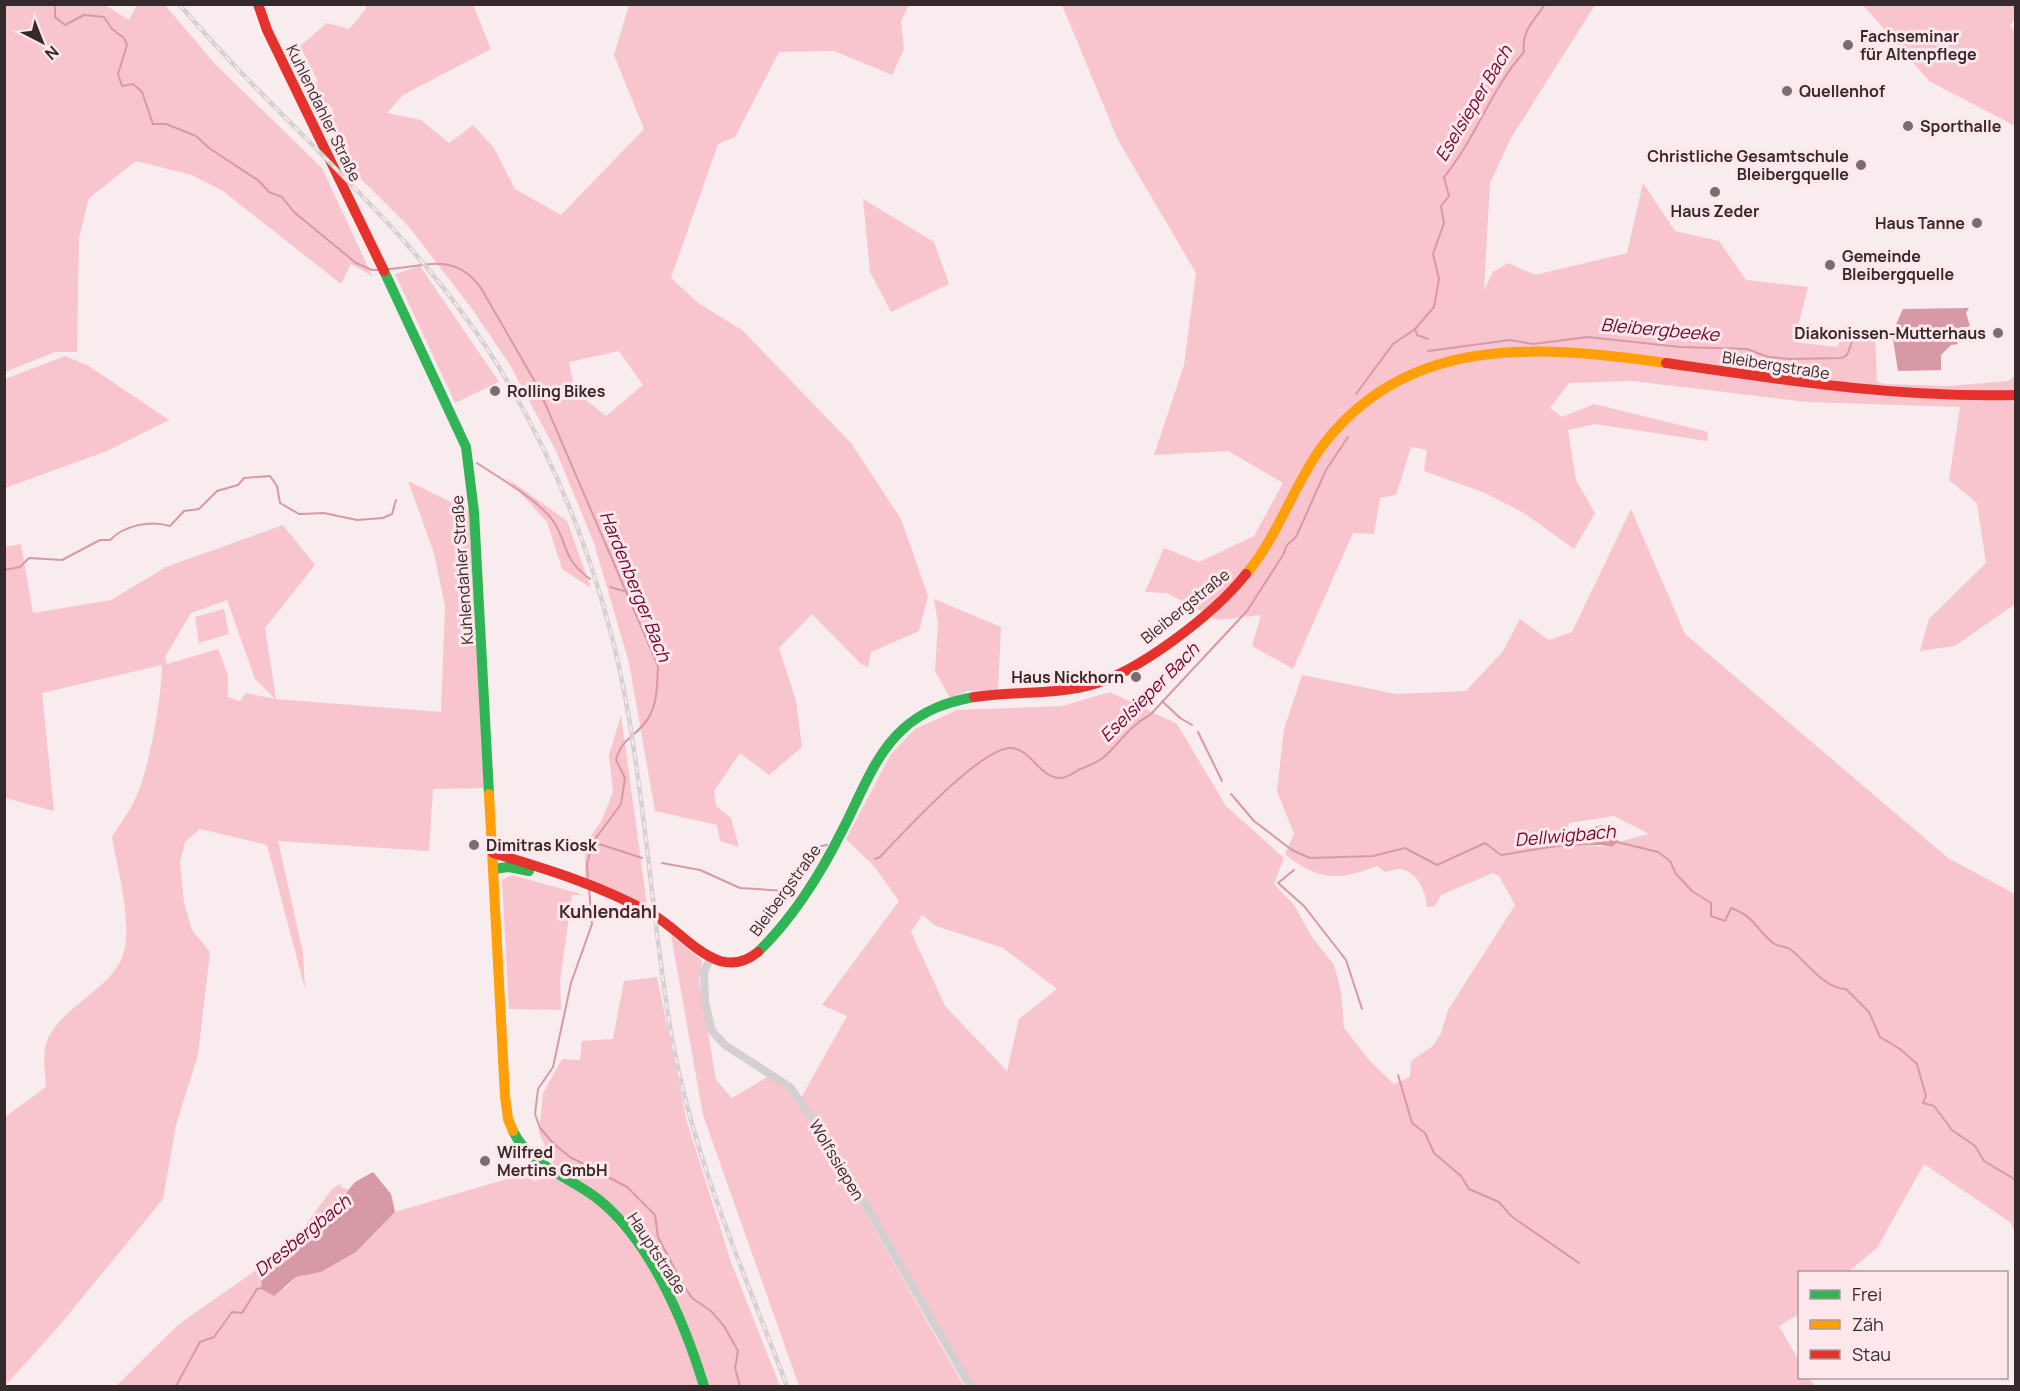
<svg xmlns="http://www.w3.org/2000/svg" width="2020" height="1391" font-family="Manrope,sans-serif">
<rect width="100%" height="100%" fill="#f8ecee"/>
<g fill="#f8c5ce" fill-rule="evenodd">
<polygon points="5,4 105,5 129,20 137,5 165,5 215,64 322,168 372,276 351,264 341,284 223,191 192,175 136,161 89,198 79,238 77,352 55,352 5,372"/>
<path d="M366 5H473L491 49 403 95 387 113 421 120 449 143 473 125 494 148 515 189 561 215 644 129 614 55 629 5H909L901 21 904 49 892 75 834 51 779 52 735 137 718 144 671 278 698 303 742 330 851 443 901 519 928 596 919 631 871 652 868 667 861 664 812 614 779 648 796 701 802 747 769 775 740 753 714 791 716 806 731 818 739 847 720 841 717 825 655 811 629 663 594 543 556 451 510 365 472 309 410 228 345 163 336 143 332 107 317 111 305 84 318 82 300 46 327 23 349 29 366 9ZM619 351 643 385 606 416 575 391 569 362Z"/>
<polygon points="1062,5 1595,5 1511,138 1490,183 1484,290 1493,272 1508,263 1535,275 1627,253 1643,183 1675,231 1719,241 1746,280 1808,287 1794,342 1838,347 1844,326 1875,331 1877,382 1885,384 1948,386 2008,381 2015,376 2015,604 1955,646 1920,651 1929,619 1986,563 1977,503 1949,480 1960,407 1806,402 1632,381 1569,383 1550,408 1562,417 1594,404 1708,432 1707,441 1595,424 1568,430 1576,480 1595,513 1574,549 1524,513 1485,493 1424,471 1427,450 1411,447 1396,495 1380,498 1374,534 1353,533 1293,669 1252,646 1261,615 1217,620 1167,593 1145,592 1164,548 1199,562 1254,536 1283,483 1228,451 1154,455 1184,365 1196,273 1118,140"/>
<polygon points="1863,5 2015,5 2015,19 2010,26 2015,31 2015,126 1929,81"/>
<polygon points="863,199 934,242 949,284 891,312 870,272"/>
<polygon points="420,266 499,382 455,403 395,274"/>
<polygon points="65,356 87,365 169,420 107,451 5,488 5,379"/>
<polygon points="507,478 567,521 591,588 562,569 547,522"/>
<path d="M408 481 469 511 484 788 433 789 429 851 278 841 303 953 305 989 267 845 200 829 185 842 180 861 184 903 192 930 210 952 198 1055 176 1125 163 1199 59 1326 5 1386V1117L46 1087C45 1073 42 1054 47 1041 61 1005 115 989 124 951 132 921 117 867 112 837 120 824 130 811 136 797 149 770 162 696 162 665L42 693 54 811 5 798V547L21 544 33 613 111 600 166 567 283 525 315 565 265 628 276 699 441 712 445 606 434 553ZM227 600 255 679 275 699 246 693 240 701 228 697V675L218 649 167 664 165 657 191 613Z"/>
<path d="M1631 509 1685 634 1948 858 2015 894V1232L2010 1222 1924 1164 1877 1248 1848 1272H1800L1799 1314 1779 1326 1799 1361 1800 1378H1809L1815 1386H973L801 1098 847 1016 822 1005 899 901 874 866 846 839 891 754 915 729 957 710 1062 706 1110 692 1177 724 1226 806 1284 858 1274 884 1294 905 1312 937 1334 965 1341 991 1344 1028 1370 1061 1394 1084 1410 1077 1411 1061 1433 1046 1441 1033 1448 1010 1515 905 1499 876 1493 873 1441 895 1435 906 1427 907C1427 893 1416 870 1400 869 1396 869 1390 871 1385 872L1377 866C1339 881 1318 881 1285 854L1294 834 1277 791 1284 729 1302 675 1396 694 1466 691 1503 651 1520 619 1549 640 1572 632ZM1614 816 1649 834 1618 842 1612 847 1563 845 1569 823ZM922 915 936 926 1003 948 1057 989 1019 1019 1007 1071 945 1006 911 932Z"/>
<polygon points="934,599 1001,627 998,690 968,691 950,698 935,671 938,623"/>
<polygon points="224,609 229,634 199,643 195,617"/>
<polygon points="621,715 647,905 585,878 585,844 601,822 613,792 609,755"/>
<polygon points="512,875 584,895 572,895 560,981 561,1010 509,1009 502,880"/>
<polygon points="671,935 702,960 699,981 716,1080 732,1098 769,1076 787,1090 827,1146 964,1386 799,1386 703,1115"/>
<polygon points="657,977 687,1122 731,1262 780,1386 116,1386 179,1324 278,1255 296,1238 332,1189 342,1183 340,1187 348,1189 295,1254 262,1279 285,1289 296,1277 321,1272 356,1252 395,1212 520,1175 536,1181 549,1174 554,1165 539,1133 543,1093 562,1059 580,1060 582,1041 613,1039 624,981"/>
</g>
<g fill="#d899a6">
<polygon points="1969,308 1966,313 1970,326 1957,330 1954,337 1958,344 1951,345 1941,355 1941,370 1898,371 1892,333 1903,309"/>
<polygon points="1602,825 1615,830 1618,842 1612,847 1580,841 1577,831"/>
<polygon points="373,1172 391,1194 395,1212 356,1252 321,1272 296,1277 274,1296 261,1289 262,1279 295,1254 355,1182"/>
</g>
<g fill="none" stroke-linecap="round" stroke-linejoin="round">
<g stroke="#d899a6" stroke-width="2">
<polyline points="55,4 55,17 65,25 84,15 104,17 112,29 124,38 127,45 118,74 122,86 133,84 142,92 153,124 166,124 196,136 209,148 259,181 269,192 282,197 294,212 356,263 372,270 379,270"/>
<path d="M388 269C426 267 454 251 481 288L538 387 658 666C657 686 658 708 644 724 631 740 622 738 616 760L625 778 621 804 593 842 587 864 588 879"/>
<polyline points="1415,329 1417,335 1428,339"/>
<polyline points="1428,351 1510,340 1533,344 1588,337 1680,347 1747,349 1768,357 1790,359 1842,358 1847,355 1854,337 1875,334"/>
<path d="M1356 394 1393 344 1415 329 1434 307 1439 279 1433 254 1444 223 1441 206 1449 196 1444 177C1476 138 1491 89 1524 52 1521 31 1534 21 1545 4"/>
<path d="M477 463C501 479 532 496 551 518 569 541 559 556 590 579"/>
<path d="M4 570 20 567 29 558 62 560 100 540H110C125 525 150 520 170 526L184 511 199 509 217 491 238 485 244 478 270 476 277 486 280 503 299 514 324 513 357 520 383 518 392 514 396 500"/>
<polyline points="610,587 628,592"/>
<polyline points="1162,701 1180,718 1192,725"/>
<polyline points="1198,732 1222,781"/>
<polyline points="1231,794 1254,821 1292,850 1310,858 1373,856 1405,848 1437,865 1485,843 1501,855 1563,845 1602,844"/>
<polyline points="593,842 642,858"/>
<path d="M1617 842 1658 852 1670 861 1676 874 1692 891 1711 903V916L1725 921 1731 908C1754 916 1756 929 1773 943 1778 947 1785 946 1790 949 1807 962 1823 988 1846 989L1869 1012 1880 1037 1900 1049 1917 1064 1926 1096 1923 1103 1934 1106 1952 1130 1975 1146 1984 1161 2016 1180"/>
<path d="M875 859 880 857C903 833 983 745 1012 748 1033 751 1040 779 1062 778 1067 777 1074 773 1078 770 1086 767 1096 763 1103 758 1119 744 1130 725 1150 715L1247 611 1283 555 1287 545 1296 537 1326 470 1348 437"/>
<polyline points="662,863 700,870 740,888 787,891 799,880 816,847 827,845"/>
<polyline points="1294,870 1278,883 1304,906 1346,960 1362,1009"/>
<polyline points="589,888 592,924 571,983 553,1067 538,1089 535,1114 540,1128 554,1144 570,1157 627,1187 655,1215 658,1237 682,1283 692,1298 711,1311 724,1326 738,1351 735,1368 740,1386"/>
<polyline points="1398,1075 1412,1123 1425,1133 1434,1153 1461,1176 1469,1189 1499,1202 1511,1216 1579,1263"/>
<polyline points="176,1386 200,1342 214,1337 232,1312 242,1313 257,1289 262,1288"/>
</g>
<polyline stroke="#d4cfd0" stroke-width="8" points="712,956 704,971 705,1002 712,1031 725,1045 790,1087 832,1147 970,1386"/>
<g stroke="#30b455" stroke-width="10">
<polyline points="384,271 466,447 474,512 489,794"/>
<polyline points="494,869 508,867 529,871"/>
<path d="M758 952C792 919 821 873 842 831 860 797 874 755 903 729 924 710 947 702 974 697"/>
<path d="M513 1131C530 1166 570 1177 598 1199 651 1241 685 1324 704 1386"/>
</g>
<g stroke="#ff9f0a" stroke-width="10">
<path d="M1246 574C1278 536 1292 489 1320 449 1405 333 1538 345 1666 363"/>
<polyline points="489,794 505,1096 508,1119 513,1131"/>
</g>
<g stroke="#e5322d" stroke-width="10">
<polyline points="258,4 267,30 384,271"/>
<path d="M1666 363C1783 380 1897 398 2016 395"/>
<path d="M974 697C1011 691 1050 695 1087 686 1137 674 1214 614 1246 574"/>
<path d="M493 853C547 869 602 886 652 914 675 927 694 952 720 961 734 965 747 961 758 952"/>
</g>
<defs>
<path id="rail" d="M179 4C291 136 423 233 510 386 567 484 607 595 627 707 647 817 653 929 672 1039 694 1159 744 1273 787 1386"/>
</defs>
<use href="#rail" stroke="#d5d1d2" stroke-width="4.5"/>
<use href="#rail" stroke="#fde7ea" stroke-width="2" stroke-dasharray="7" stroke-linecap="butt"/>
</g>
<g fill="#7a6d6f" stroke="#fde7ea" stroke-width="2">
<circle cx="1848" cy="45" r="6"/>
<circle cx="1787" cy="91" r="6"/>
<circle cx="1908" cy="126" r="6"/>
<circle cx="1861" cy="165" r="6"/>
<circle cx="1715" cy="192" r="6"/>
<circle cx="1977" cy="223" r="6"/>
<circle cx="1830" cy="265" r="6"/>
<circle cx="1998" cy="333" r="6"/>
<circle cx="495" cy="391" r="6"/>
<circle cx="1136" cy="677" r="6"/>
<circle cx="474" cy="845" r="6"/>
<circle cx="485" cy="1161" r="6"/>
</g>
<g text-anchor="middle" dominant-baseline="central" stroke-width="6" stroke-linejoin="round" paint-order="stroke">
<g font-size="16" font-weight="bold" fill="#36292b" stroke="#fde7ea" text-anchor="start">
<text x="1860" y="36">Fachseminar<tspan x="1860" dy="18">für Altenpflege</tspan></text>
<text x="1799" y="91">Quellenhof</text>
<text x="1920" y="126">Sporthalle</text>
<text x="1849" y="156" text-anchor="end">Christliche Gesamtschule<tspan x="1849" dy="18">Bleibergquelle</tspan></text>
<text x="1715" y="211" text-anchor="middle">Haus Zeder</text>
<text x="1965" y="223" text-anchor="end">Haus Tanne</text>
<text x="1842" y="256">Gemeinde<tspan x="1842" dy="18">Bleibergquelle</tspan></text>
<text x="1986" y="333" text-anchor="end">Diakonissen-Mutterhaus</text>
<text x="507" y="391">Rolling Bikes</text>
<text x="1124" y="677" text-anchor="end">Haus Nickhorn</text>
<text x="486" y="845">Dimitras Kiosk</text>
<text x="497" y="1152">Wilfred<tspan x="497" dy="18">Mertins GmbH</tspan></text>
</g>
<g font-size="16" fill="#36292b" stroke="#fde7ea">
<text transform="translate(324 113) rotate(64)">Kuhlendahler Straße</text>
<text transform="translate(1776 365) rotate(9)">Bleibergstraße</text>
<text transform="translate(462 570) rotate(-94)">Kuhlendahler Straße</text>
<text transform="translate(1185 606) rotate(-39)">Bleibergstraße</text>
<text transform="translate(785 890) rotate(-54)">Bleibergstraße</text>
<text transform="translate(837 1160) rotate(59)">Wolfssiepen</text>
<text transform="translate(657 1253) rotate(57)">Hauptstraße</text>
</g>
<g font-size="18" font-style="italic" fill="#70062e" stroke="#fde7ea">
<text transform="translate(1473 103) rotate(-59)">Eselsieper Bach</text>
<text transform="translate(1660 329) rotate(5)">Bleibergbeeke</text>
<text transform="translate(636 586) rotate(68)">Hardenberger Bach</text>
<text transform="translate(1149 692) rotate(-45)">Eselsieper Bach</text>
<text transform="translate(1565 835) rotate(-5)">Dellwigbach</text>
<text transform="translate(302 1235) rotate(-39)">Dresbergbach</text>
</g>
<g font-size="18" font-weight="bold" fill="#43292d" stroke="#fde7ea">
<text x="608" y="911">Kuhlendahl</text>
</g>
</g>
<rect width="2020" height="1391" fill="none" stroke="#36292b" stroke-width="12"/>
<rect x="1798" y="1271" width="210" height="108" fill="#fde7ea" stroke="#ad9b9e" stroke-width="1.5"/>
<rect x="1810" y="1290" width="30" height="9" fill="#30b455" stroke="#ad9b9e" stroke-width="1.5"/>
<text x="1852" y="1301" font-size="18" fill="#36292b">Frei</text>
<rect x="1810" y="1320" width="30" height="9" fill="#ff9f0a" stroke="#ad9b9e" stroke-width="1.5"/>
<text x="1852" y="1331" font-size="18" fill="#36292b">Zäh</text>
<rect x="1810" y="1350" width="30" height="9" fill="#e5322d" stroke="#ad9b9e" stroke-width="1.5"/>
<text x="1852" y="1361" font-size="18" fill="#36292b">Stau</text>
<g transform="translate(42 42) rotate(138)" stroke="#fde7ea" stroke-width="4.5" paint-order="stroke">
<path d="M0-4.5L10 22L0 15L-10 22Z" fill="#36292b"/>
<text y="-9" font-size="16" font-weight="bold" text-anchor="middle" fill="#36292b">N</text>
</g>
</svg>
